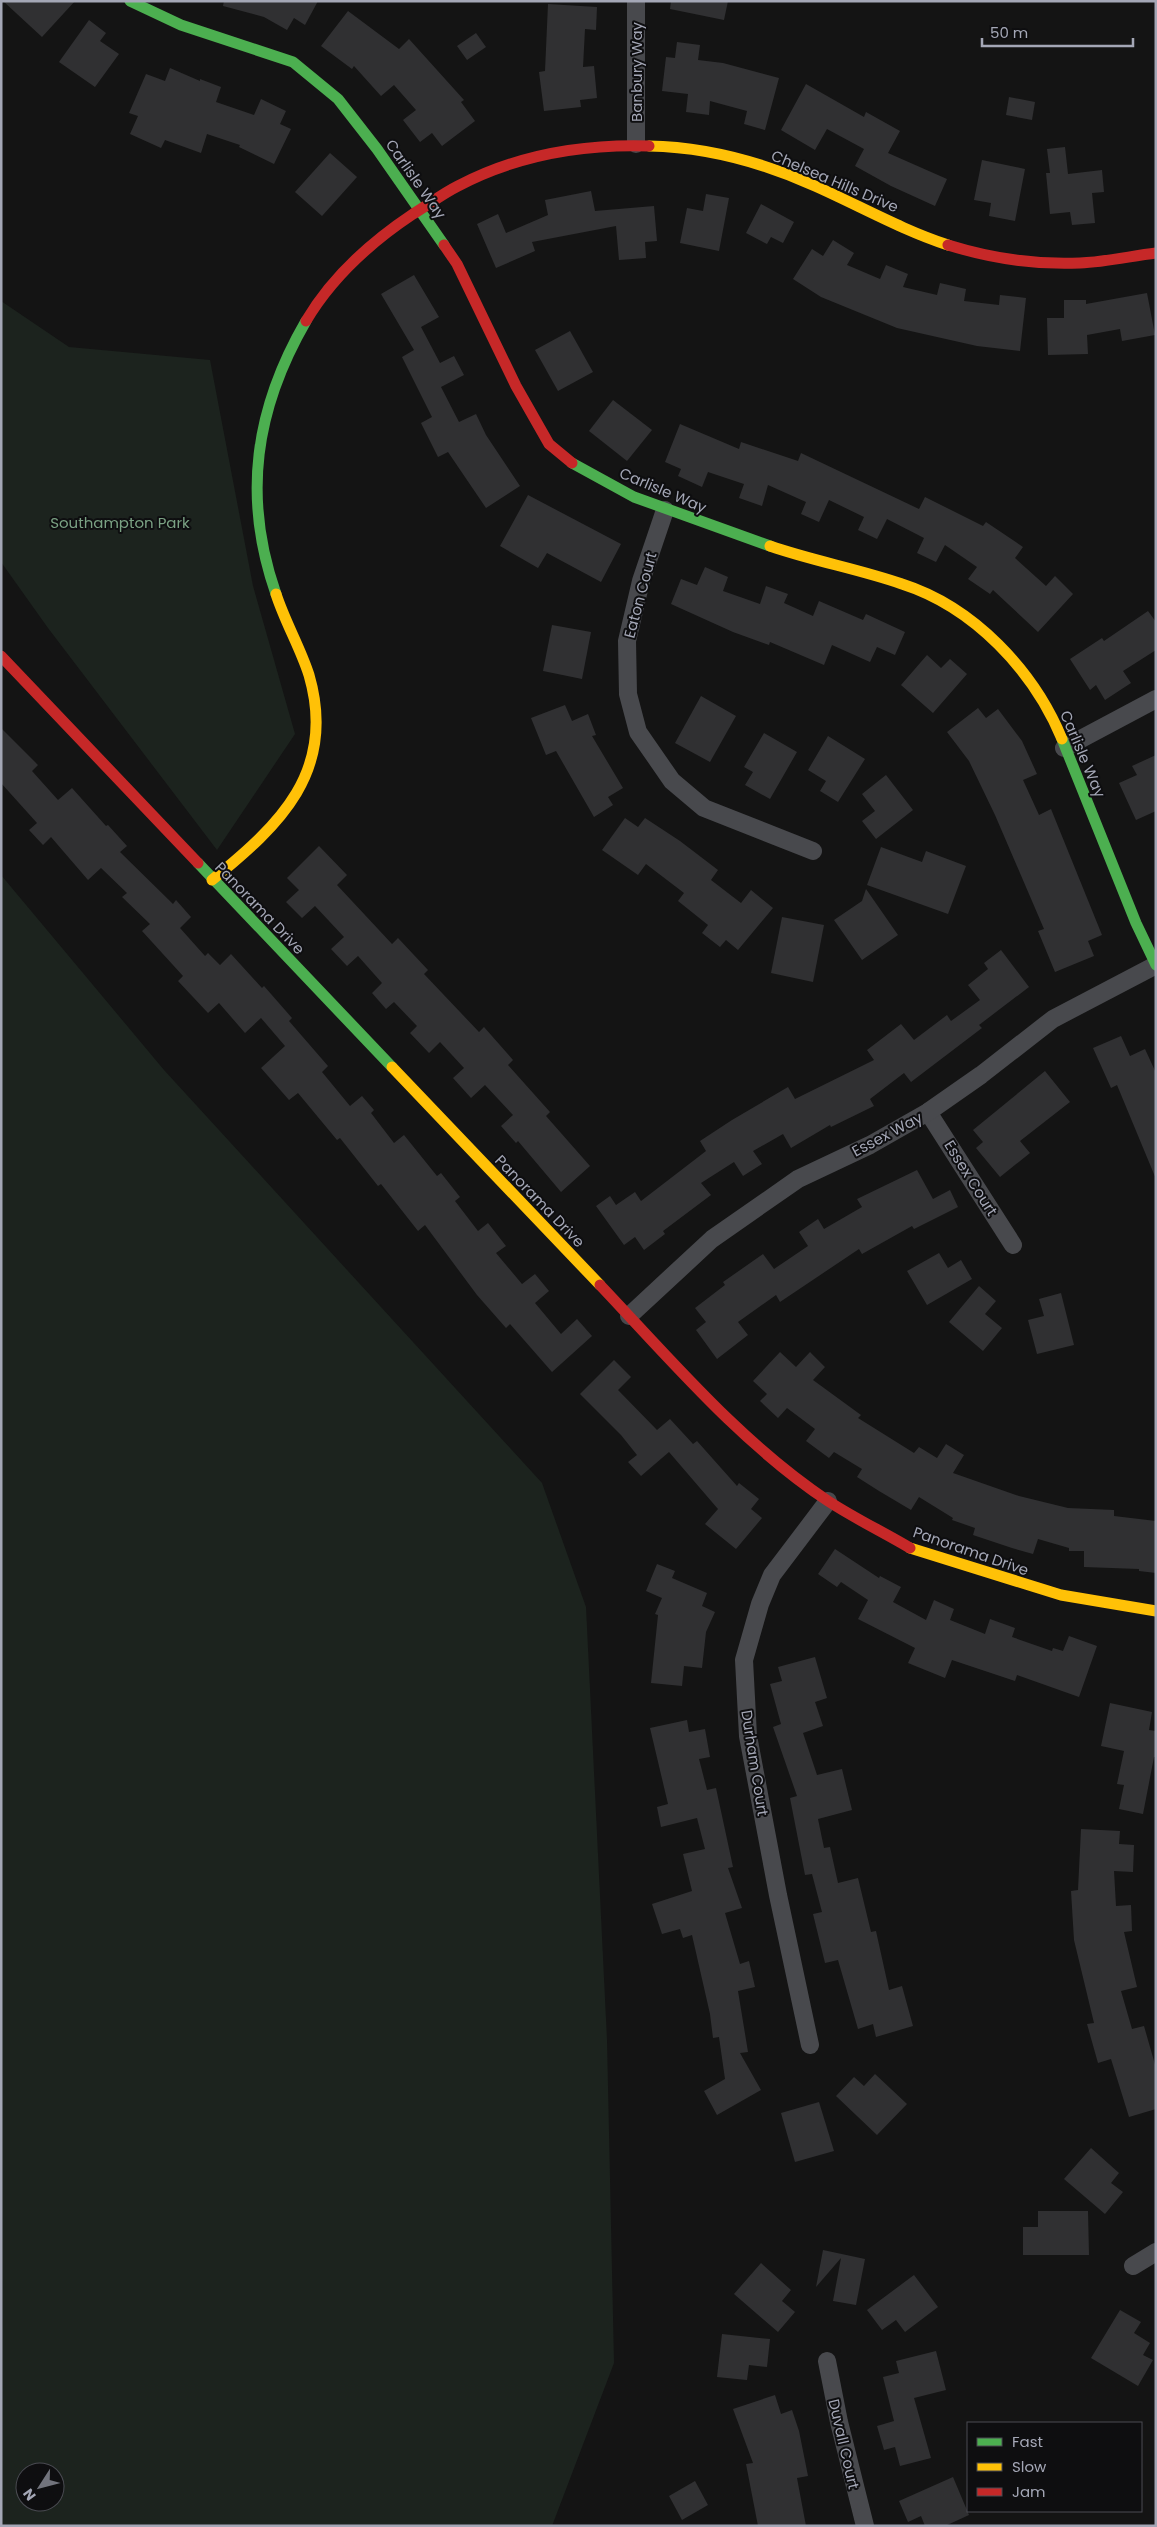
<svg xmlns="http://www.w3.org/2000/svg" width="1157" height="2527" font-family="Poppins,sans-serif">
<rect width="100%" height="100%" fill="#141414"/>
<g fill="#1c231e" fill-rule="evenodd">
<polygon points="1,301 69,347 210,360 253,586 295,734 217,850 48,628 1,562"/>
<path d="M1 875 164 1070 542 1483 586 1607 607 2040 614 2363 552 2526H1ZM25 2472H55V2502H25Z"/>
</g>
<g fill="#303032">
<polygon points="3,1 75,1 42,37"/>
<polygon points="224,1 318,1 305,25 294,18 287,30 264,17 223,6"/>
<polygon points="671,1 728,1 724,20 670,9"/>
<polygon points="548,4 597,7 596,30 585,29 583,67 594,66 597,98 580,100 581,107 544,111 539,72 545,71"/>
<polygon points="348,11 399,49 409,39 464,100 461,102 475,121 442,146 432,133 420,142 403,120 416,110 394,85 381,96 354,66 352,69 321,46"/>
<polygon points="89,20 106,33 100,41 119,54 95,87 59,62"/>
<polygon points="476,33 486,47 467,60 457,46"/>
<polygon points="677,42 700,45 698,60 723,63 779,78 765,130 744,124 747,111 710,101 709,115 686,112 688,94 662,91 666,57 675,58"/>
<polygon points="170,68 200,81 200,79 221,87 216,102 254,115 261,99 286,111 280,124 291,129 274,164 239,147 240,145 207,134 201,153 165,140 161,148 130,134 138,116 129,113 146,74 165,81"/>
<polygon points="806,84 864,117 866,112 900,131 888,153 947,179 935,206 891,186 855,166 864,149 827,129 815,150 781,130"/>
<polygon points="1009,97 1035,102 1032,120 1006,115"/>
<polygon points="1065,147 1068,174 1102,170 1104,192 1092,193 1095,223 1072,225 1070,212 1050,214 1046,173 1050,173 1047,149"/>
<polygon points="330,153 357,177 322,216 295,192"/>
<polygon points="982,160 1025,169 1015,221 989,216 991,203 974,200"/>
<polygon points="591,191 595,211 654,206 657,241 645,242 646,258 619,260 616,226 532,242 535,251 496,268 477,224 498,214 506,233 548,215 545,200"/>
<polygon points="706,194 729,198 719,251 680,243 687,208 703,211"/>
<polygon points="761,204 794,222 783,243 771,237 767,244 746,233"/>
<polygon points="833,240 854,253 847,265 880,279 886,265 908,274 903,287 937,295 940,283 966,289 964,301 999,305 1000,295 1026,298 1020,351 977,346 897,328 821,297 793,279 812,249 823,256"/>
<polygon points="414,275 439,317 421,327 440,363 454,356 464,375 441,387 459,422 476,414 486,435 520,486 486,508 448,452 438,457 421,423 432,417 402,357 414,350 381,294"/>
<polygon points="1147,293 1155,335 1122,341 1120,329 1087,335 1088,354 1048,355 1047,318 1064,318 1064,300 1086,300 1086,304"/>
<polygon points="570,331 593,372 558,391 535,350"/>
<polygon points="613,400 652,430 627,461 589,431"/>
<polygon points="680,424 739,449 741,442 798,461 801,453 919,509 925,497 983,526 986,522 1023,547 1015,558 1046,586 1055,576 1073,594 1038,632 993,590 990,594 968,579 977,567 945,545 936,562 917,553 924,538 887,519 877,539 858,530 864,517 829,500 819,522 801,514 806,502 768,485 762,506 739,498 744,484 708,472 702,487 678,476 681,469 665,462"/>
<polygon points="528,495 621,544 601,582 547,553 538,568 500,546"/>
<polygon points="705,567 728,577 723,591 760,604 766,586 788,594 784,603 813,616 819,601 863,620 866,614 905,632 895,655 877,647 870,662 832,645 824,665 770,642 769,645 733,632 671,604 681,579 697,585"/>
<polygon points="1148,611 1156,622 1156,650 1123,671 1131,683 1105,700 1096,685 1090,690 1070,659 1102,638 1104,641"/>
<polygon points="552,625 591,632 582,679 543,671"/>
<polygon points="927,655 941,668 950,659 967,674 933,713 901,685"/>
<polygon points="701,696 736,716 710,762 675,743"/>
<polygon points="565,705 572,721 588,714 596,735 592,736 623,788 608,797 613,805 594,817 556,751 546,755 531,718"/>
<polygon points="978,708 986,718 998,709 1022,741 1037,774 1023,780 1039,815 1051,809 1102,935 1088,941 1094,956 1055,972 1038,931 1044,929 995,815 969,761 947,732"/>
<polygon points="1,728 38,765 32,771 58,800 72,788 106,826 108,825 127,846 120,852 173,904 176,900 191,917 180,928 205,956 208,953 220,965 231,954 262,988 264,986 292,1018 289,1021 328,1066 322,1072 350,1106 362,1096 374,1110 371,1113 394,1143 404,1135 437,1176 441,1173 460,1197 455,1201 478,1231 488,1223 506,1246 496,1253 522,1284 535,1274 549,1291 535,1303 561,1334 577,1319 592,1336 552,1372 510,1324 506,1328 477,1295 425,1225 418,1231 381,1184 378,1186 340,1138 337,1140 298,1093 289,1100 261,1068 285,1046 261,1018 245,1033 219,1003 208,1013 178,981 183,976 142,931 150,924 122,897 127,893 101,868 88,880 51,837 43,845 29,830 37,823 1,783"/>
<polygon points="764,733 797,752 770,799 745,785 753,772 744,767"/>
<polygon points="828,736 865,759 838,802 820,791 826,781 808,770"/>
<polygon points="1156,755 1156,811 1136,820 1119,783 1137,775 1132,766"/>
<polygon points="886,775 913,810 876,839 862,821 875,811 862,794"/>
<polygon points="625,818 638,827 645,818 680,841 718,870 711,880 741,903 751,890 773,908 738,950 726,940 720,947 702,933 708,925 678,901 684,893 646,864 638,875 602,850"/>
<polygon points="319,846 347,875 337,885 392,944 398,938 428,970 424,974 479,1032 484,1027 513,1060 508,1065 550,1112 546,1116 590,1166 561,1192 518,1141 516,1143 501,1126 513,1115 485,1085 471,1098 453,1078 464,1068 440,1042 429,1053 410,1033 417,1026 394,1002 386,1009 372,993 382,983 358,956 347,966 331,949 344,937 315,906 302,918 286,902 299,890 287,878"/>
<polygon points="881,847 922,862 926,851 966,866 948,914 867,885"/>
<polygon points="866,889 898,935 862,960 834,920 862,901"/>
<polygon points="782,917 824,925 813,982 771,973"/>
<polygon points="1001,950 1029,987 979,1025 982,1028 911,1082 904,1073 870,1099 874,1106 831,1127 830,1125 791,1148 783,1134 753,1151 762,1164 743,1176 734,1162 701,1183 711,1195 663,1231 665,1234 644,1250 635,1237 624,1245 596,1206 610,1196 616,1205 635,1192 641,1201 706,1151 700,1141 732,1120 788,1087 795,1099 874,1060 867,1050 901,1024 914,1040 947,1015 951,1021 980,1000 968,985 988,969 984,963"/>
<polygon points="1121,1036 1130,1056 1145,1049 1156,1073 1156,1179 1117,1085 1111,1088 1093,1048"/>
<polygon points="1045,1071 1070,1102 1020,1141 1030,1153 1000,1177 976,1148 983,1142 973,1130"/>
<polygon points="917,1170 933,1199 950,1190 958,1207 914,1229 912,1226 862,1254 859,1249 780,1302 776,1295 738,1322 748,1335 717,1359 696,1330 706,1322 695,1308 725,1285 723,1282 763,1254 774,1269 808,1246 799,1232 818,1219 824,1229 862,1207 857,1199"/>
<polygon points="939,1253 948,1268 961,1260 972,1279 927,1305 907,1271"/>
<polygon points="979,1286 996,1301 985,1314 1002,1328 983,1351 949,1322"/>
<polygon points="1061,1293 1074,1345 1037,1354 1028,1320 1044,1316 1039,1299"/>
<polygon points="780,1352 796,1367 810,1352 825,1367 813,1380 861,1415 858,1418 914,1453 919,1447 937,1458 946,1444 964,1455 953,1473 1019,1496 1068,1508 1114,1510 1114,1516 1156,1521 1156,1573 1139,1571 1139,1569 1084,1567 1084,1551 1069,1551 1069,1548 1038,1539 1033,1554 1012,1548 973,1535 975,1528 952,1520 953,1518 919,1497 911,1510 879,1491 857,1477 862,1469 834,1452 829,1458 806,1441 815,1429 787,1408 778,1418 760,1401 767,1394 753,1381"/>
<polygon points="614,1360 631,1377 618,1390 657,1430 670,1419 693,1444 697,1441 737,1486 739,1483 759,1499 751,1509 762,1518 736,1549 705,1524 718,1509 669,1452 641,1476 628,1462 637,1455 621,1435 580,1394"/>
<polygon points="835,1549 879,1578 880,1576 901,1587 893,1602 926,1620 934,1600 954,1609 950,1620 985,1634 990,1619 1015,1628 1012,1637 1052,1651 1053,1648 1063,1651 1069,1636 1097,1646 1079,1697 1017,1675 1015,1681 952,1660 945,1678 908,1663 915,1648 858,1619 868,1600 841,1582 837,1587 818,1574"/>
<polygon points="657,1564 675,1571 672,1578 707,1593 702,1606 715,1612 706,1632 702,1668 684,1666 682,1686 651,1683 658,1615 655,1614 662,1598 646,1591"/>
<polygon points="815,1657 827,1698 815,1702 823,1726 803,1733 817,1775 842,1769 852,1810 818,1819 824,1848 830,1847 838,1883 858,1878 871,1932 876,1931 889,1990 902,1986 913,2026 876,2037 873,2024 858,2029 838,1960 825,1963 813,1914 822,1912 812,1874 805,1875 790,1798 797,1796 773,1727 781,1724 770,1684 782,1681 778,1667"/>
<polygon points="1110,1703 1152,1712 1149,1730 1156,1731 1156,1757 1154,1757 1143,1814 1119,1809 1124,1785 1117,1784 1124,1751 1101,1746"/>
<polygon points="687,1720 689,1732 705,1729 710,1757 699,1759 707,1790 716,1788 733,1867 728,1868 742,1908 725,1913 740,1964 749,1961 755,1987 738,1991 748,2052 740,2053 761,2090 717,2115 704,2091 725,2079 719,2037 713,2038 710,2014 692,1935 683,1938 680,1929 662,1934 652,1904 692,1891 683,1854 705,1849 697,1818 661,1827 657,1807 668,1804 650,1728"/>
<polygon points="1081,1829 1120,1831 1119,1844 1134,1845 1133,1872 1114,1871 1116,1906 1131,1905 1132,1931 1124,1932 1137,1987 1121,1991 1132,2029 1144,2026 1156,2068 1156,2109 1129,2117 1111,2059 1098,2063 1087,2024 1094,2023 1074,1940 1071,1891 1078,1890"/>
<polygon points="875,2074 907,2104 877,2135 836,2096 854,2077 864,2086"/>
<polygon points="819,2102 834,2151 795,2162 781,2113"/>
<polygon points="1091,2148 1119,2173 1111,2183 1123,2192 1105,2214 1064,2179"/>
<polygon points="1038,2211 1088,2211 1089,2255 1023,2255 1023,2227 1038,2227"/>
<polygon points="823,2250 865,2259 856,2305 833,2301 841,2258 816,2287"/>
<polygon points="761,2263 791,2290 782,2301 795,2312 778,2332 734,2294"/>
<polygon points="914,2275 938,2307 905,2332 896,2320 882,2330 867,2310"/>
<polygon points="1120,2310 1141,2322 1134,2333 1150,2343 1143,2355 1153,2360 1138,2386 1091,2358"/>
<polygon points="722,2334 770,2339 767,2367 749,2365 747,2380 717,2377"/>
<polygon points="936,2351 946,2390 914,2398 931,2458 900,2466 895,2447 884,2450 877,2426 894,2421 883,2377 899,2373 896,2361"/>
<polygon points="775,2395 781,2414 792,2410 799,2431 808,2476 797,2478 806,2526 758,2526 746,2464 753,2463 733,2409"/>
<polygon points="953,2477 969,2515 945,2526 925,2526 921,2516 908,2522 899,2501"/>
<polygon points="695,2481 708,2505 682,2520 669,2496"/>
</g>
<g fill="none" stroke-linecap="round" stroke-linejoin="round">
<g stroke="#48494d" stroke-width="18">
<polyline points="636,1 636,144"/>
<polyline points="665,510 641,581 627,641 628,694 638,732 672,781 704,808 813,851"/>
<polyline points="1064,748 1156,699"/>
<polyline points="928,1112 1013,1245"/>
<polyline points="629,1316 712,1239 798,1179 870,1145 928,1112 981,1075 1053,1019 1156,965"/>
<polyline points="810,2045 778,1895 748,1736 744,1660 760,1604 772,1575 828,1501"/>
<polyline points="1133,2266 1156,2252"/>
<polyline points="827,2361 839,2422 865,2526"/>
</g>
<g stroke="#4caf50" stroke-width="11">
<polyline points="130,1 181,25 293,62 338,99 377,149 444,245"/>
<polyline points="572,463 634,497 770,546"/>
<path d="M276 594C242 497 255 409 306 321"/>
<polyline points="1062,739 1136,923 1156,965"/>
<polyline points="198,863 392,1067"/>
</g>
<g stroke="#ffc107" stroke-width="11">
<path d="M649 146C706 147 764 163 815 186 860 206 902 230 948 245"/>
<path d="M770 546C813 561 859 569 902 584 974 607 1034 671 1062 739"/>
<path d="M212 880C280 825 337 771 309 675 300 647 285 622 276 594"/>
<polyline points="392,1067 600,1285"/>
<polyline points="910,1548 1061,1595 1156,1611"/>
</g>
<g stroke="#c62828" stroke-width="11">
<polyline points="444,245 457,264 516,386 549,444 572,463"/>
<path d="M948 245C990 258 1036 265 1080 263 1106 262 1131 256 1156 253"/>
<path d="M306 321C332 277 371 242 413 214 428 205 442 194 458 186 517 155 584 144 649 146"/>
<polyline points="1,656 198,863"/>
<path d="M600 1285C671 1360 741 1443 828 1501 854 1518 883 1532 910 1548"/>
</g>
</g>
<g text-anchor="middle" dominant-baseline="central" stroke-width="4" stroke-linejoin="round" paint-order="stroke">
<g font-size="15" fill="#a4a7b6" stroke="#0e0e10">
<text transform="translate(636 72) rotate(-90)">Banbury Way</text>
<text transform="translate(416 179) rotate(55)">Carlisle Way</text>
<text transform="translate(835 181) rotate(23)">Chelsea Hills Drive</text>
<text transform="translate(663 490) rotate(23)">Carlisle Way</text>
<text transform="translate(640 595) rotate(-75)">Eaton Court</text>
<text transform="translate(1083 754) rotate(67)">Carlisle Way</text>
<text transform="translate(260 908) rotate(46)">Panorama Drive</text>
<text transform="translate(887 1134) rotate(-28)">Essex Way</text>
<text transform="translate(971 1178) rotate(58)">Essex Court</text>
<text transform="translate(540 1201) rotate(46)">Panorama Drive</text>
<text transform="translate(971 1551) rotate(19)">Panorama Drive</text>
<text transform="translate(755 1763) rotate(81)">Durham Court</text>
<text transform="translate(844 2444) rotate(77)">Duvall Court</text>
</g>
<g font-size="15" fill="#7aa183" stroke="#0e0e10">
<text x="120" y="522">Southampton Park</text>
</g>
</g>
<rect width="1157" height="2527" fill="none" stroke="#a4a7b6" stroke-width="5"/>
<rect x="967" y="2422" width="175" height="90" fill="#0e0e10" stroke="#4a4b52"/>
<rect x="977" y="2438" width="25" height="8" fill="#4caf50" stroke="#4a4b52"/>
<text x="1012" y="2447" font-size="15" fill="#a4a7b6">Fast</text>
<rect x="977" y="2463" width="25" height="8" fill="#ffc107" stroke="#4a4b52"/>
<text x="1012" y="2472" font-size="15" fill="#a4a7b6">Slow</text>
<rect x="977" y="2488" width="25" height="8" fill="#c62828" stroke="#4a4b52"/>
<text x="1012" y="2497" font-size="15" fill="#a4a7b6">Jam</text>
<g transform="translate(40 2487) rotate(234)"><circle r="24" fill="#0e0e10" stroke="#4a4b52"/>
<path d="M0-4L9 19L0 12L-9 19Z" fill="#72747d"/>
<text y="-8" font-size="14" font-weight="bold" text-anchor="middle" fill="#a4a7b6">N</text>
</g>
<path d="M982 38v8h151v-8" fill="none" stroke="#a4a7b6" stroke-width="2.5"/>
<text x="990" y="38" font-size="15" fill="#a4a7b6" stroke="#0e0e10" stroke-width="4" paint-order="stroke">50 m</text>
</svg>
